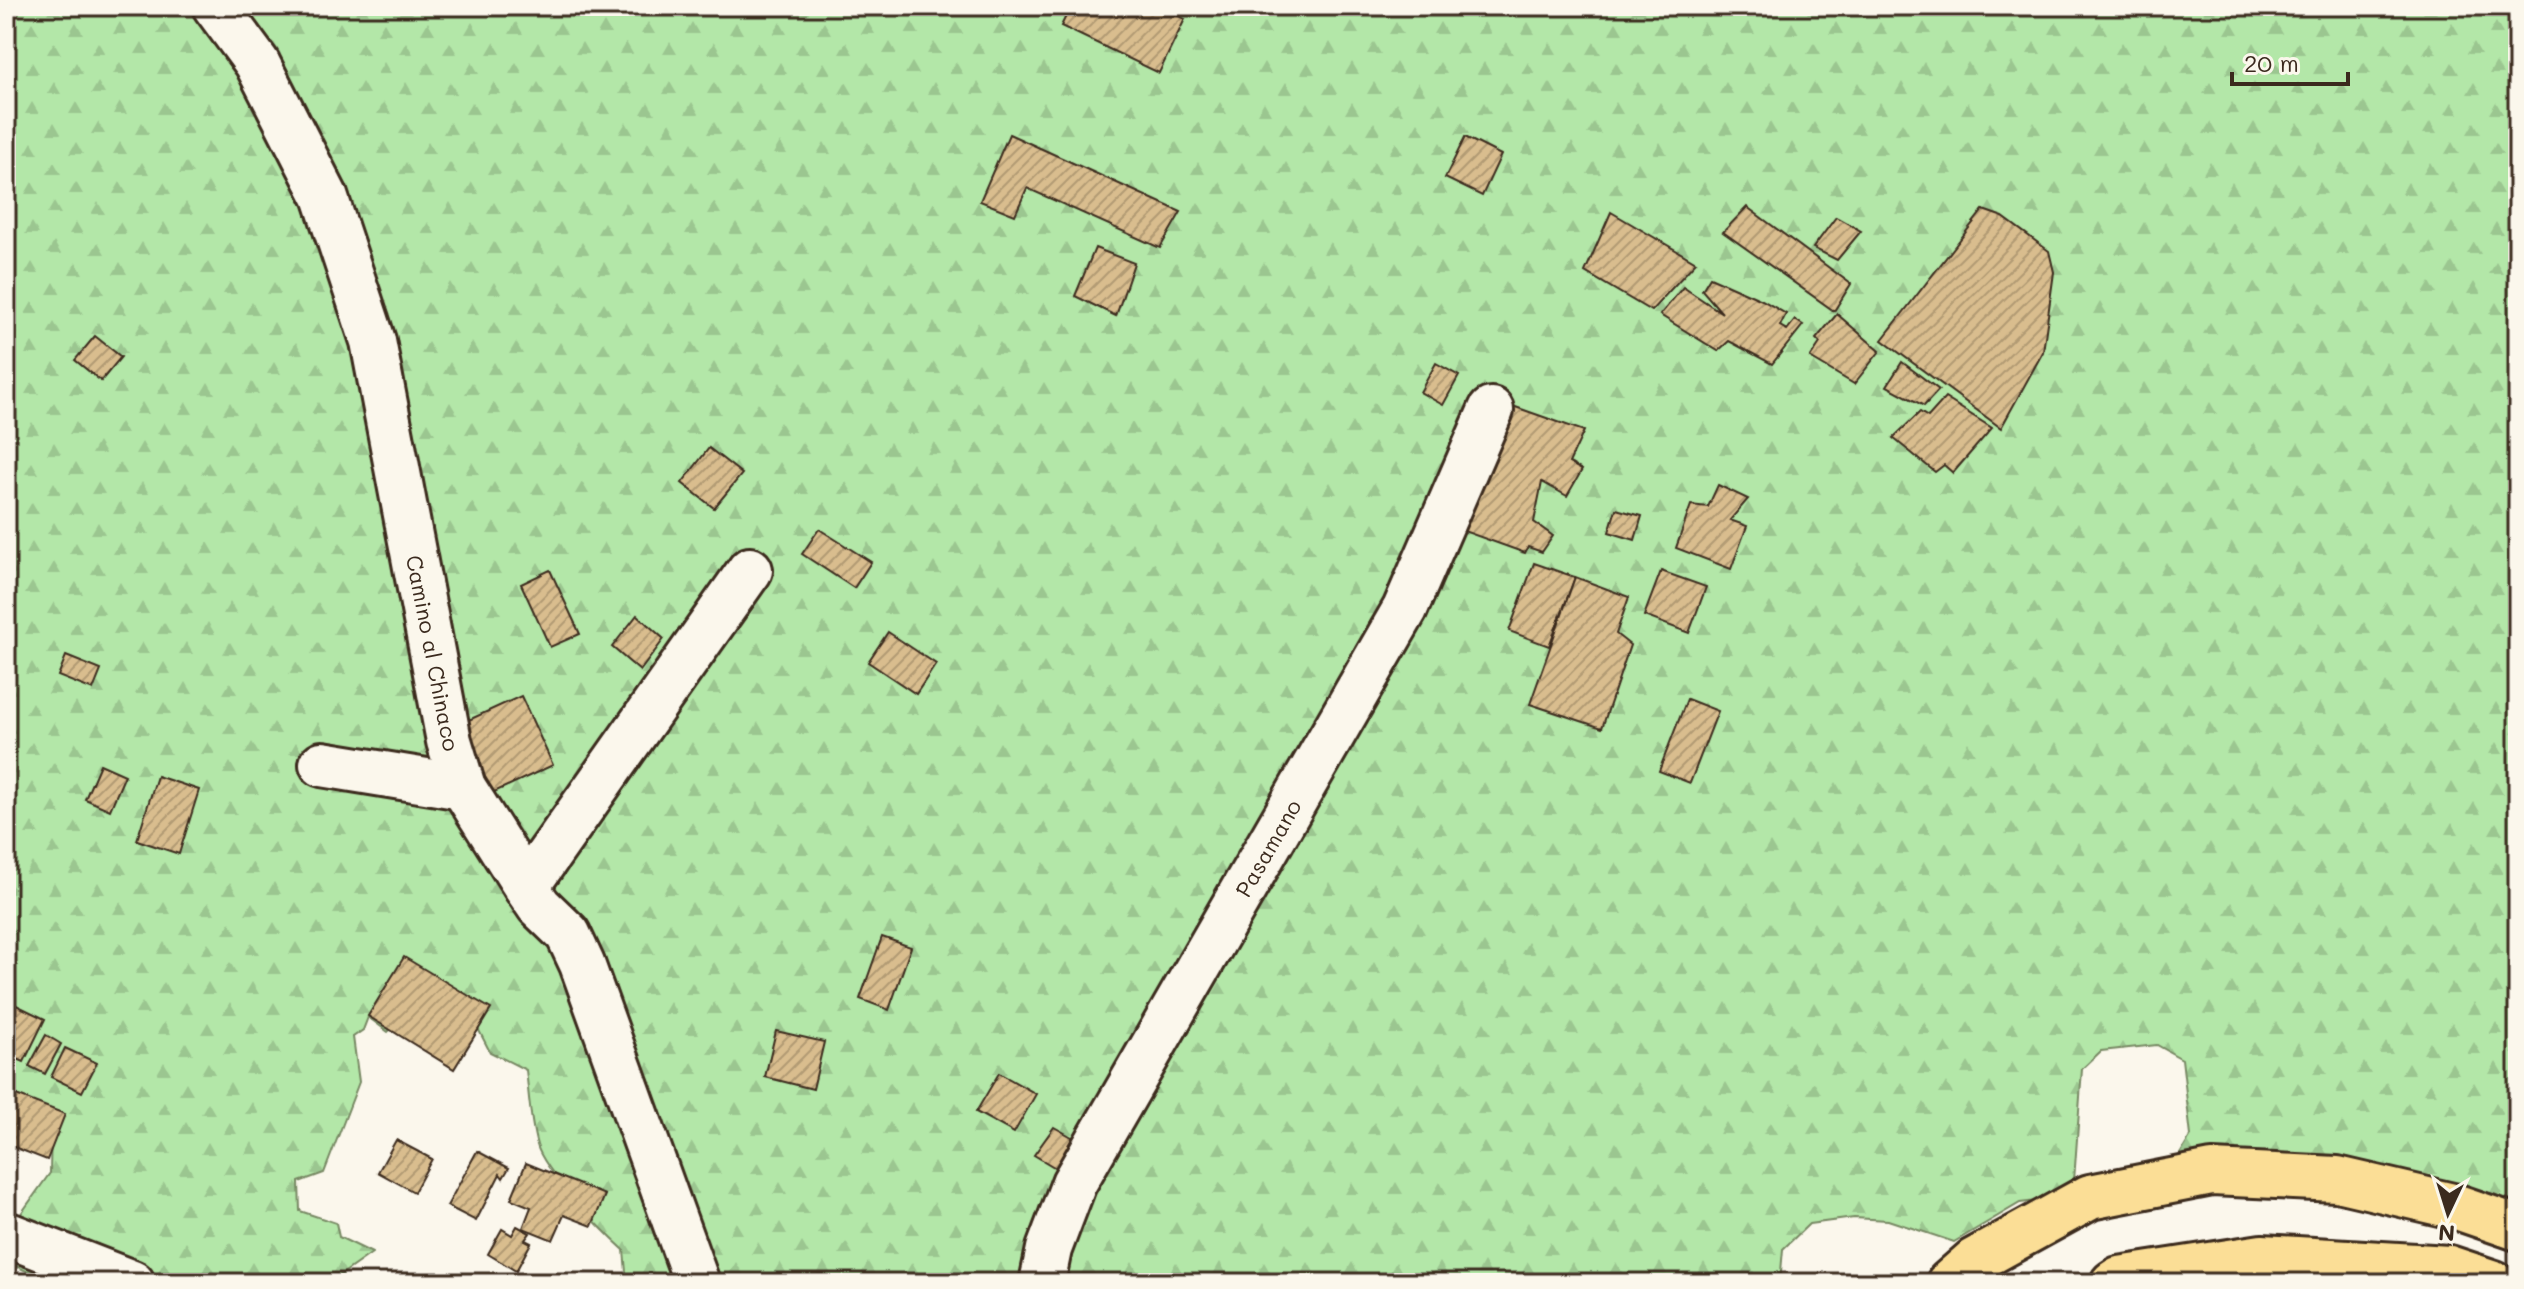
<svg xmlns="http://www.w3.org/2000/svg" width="2524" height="1289" font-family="Mali,sans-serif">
<defs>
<pattern id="forest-firs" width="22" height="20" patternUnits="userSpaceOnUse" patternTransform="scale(2)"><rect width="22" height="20" fill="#b3e7a8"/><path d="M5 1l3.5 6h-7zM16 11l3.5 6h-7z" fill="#9bc690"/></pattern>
<pattern id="building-hatch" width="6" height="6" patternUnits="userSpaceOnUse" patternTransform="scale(2)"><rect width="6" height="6" fill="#d9bd8e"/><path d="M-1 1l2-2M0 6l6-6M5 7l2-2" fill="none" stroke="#b19a73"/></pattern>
</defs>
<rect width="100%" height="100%" fill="#fbf7ec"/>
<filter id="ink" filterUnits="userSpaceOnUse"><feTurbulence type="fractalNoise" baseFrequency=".0125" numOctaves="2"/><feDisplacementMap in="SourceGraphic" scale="16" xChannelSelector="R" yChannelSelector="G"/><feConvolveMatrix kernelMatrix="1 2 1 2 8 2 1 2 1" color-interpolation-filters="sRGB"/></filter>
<g filter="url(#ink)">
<path fill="url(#forest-firs)" stroke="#778863" stroke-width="2" d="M6 6H2518V1204L2359 1172 2177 1159 2191 1136 2182 1059 2157 1045 2101 1051 2082 1069 2074 1181 2063 1198 2020 1203 1954 1242 1888 1220 1854 1218 1809 1224 1783 1249 1780 1283H873L866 1280 864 1283H627L624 1250C602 1230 544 1171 537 1145 530 1121 529 1094 526 1070L490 1052 467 1007 413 1006 388 1032 368 1017 363 1030 353 1037 359 1082 324 1173 299 1182 300 1211 336 1223 339 1237 372 1253 338 1277 340 1283H80L74 1278 43 1279 16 1266 6 1267V1226L20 1215 50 1173 51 1129 6 1100Z"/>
<g fill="url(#building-hatch)" stroke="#3b2a1e" stroke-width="2">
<polygon points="1071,6 1158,6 1185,19 1159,73 1061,26"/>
<polygon points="1009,134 1181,212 1160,248 1027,188 1015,215 980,201"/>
<polygon points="1465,137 1501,155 1482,196 1445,178"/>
<polygon points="1747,207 1851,284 1834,311 1723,232"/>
<polygon points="1983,210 2003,217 2049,251 2054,272 2043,352 2001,428 1882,340"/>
<polygon points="1611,212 1696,262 1651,311 1585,272"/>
<polygon points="1836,217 1861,231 1837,260 1813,248"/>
<polygon points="1095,248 1134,263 1116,316 1075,296"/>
<polygon points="1710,277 1762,300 1786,314 1780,326 1787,330 1795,320 1803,325 1772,364 1729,341 1718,351 1660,315 1683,287 1722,313 1702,290"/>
<polygon points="1837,314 1880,351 1854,384 1810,358 1820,343 1816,339"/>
<polygon points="95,336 121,357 101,381 75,360"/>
<polygon points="1902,362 1939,390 1924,406 1887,386"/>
<polygon points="1436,363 1459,376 1443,405 1420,392"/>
<polygon points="1945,398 1992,428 1953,473 1944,465 1935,472 1893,438 1920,412 1928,417"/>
<polygon points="1504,403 1584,431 1569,463 1582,470 1567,496 1542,482 1534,522 1553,536 1542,552 1528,547 1525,553 1458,529"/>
<polygon points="709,448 742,474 714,508 682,483"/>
<polygon points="1718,485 1748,499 1730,520 1747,526 1731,569 1676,548 1691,505 1708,507"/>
<polygon points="1616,509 1642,516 1635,540 1609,532"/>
<polygon points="819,529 871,562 854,588 802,554"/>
<polygon points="1534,563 1575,577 1549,646 1509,631"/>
<polygon points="550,570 580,634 550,647 521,584"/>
<polygon points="1661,571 1706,587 1689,633 1644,616"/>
<polygon points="1575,577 1629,597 1616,634 1630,645 1602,728 1530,704"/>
<polygon points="637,615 664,639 640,671 612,647"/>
<polygon points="888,632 936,664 916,694 868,662"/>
<polygon points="66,656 101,670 93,690 58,676"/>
<polygon points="521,696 553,765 492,793 460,724"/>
<polygon points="1687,699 1718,711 1690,783 1659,771"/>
<polygon points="100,764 125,775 110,810 85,799"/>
<polygon points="157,776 199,790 179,854 137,840"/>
<polygon points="882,937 911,947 889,1010 860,999"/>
<polygon points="404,957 491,1009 454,1069 368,1016"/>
<polygon points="10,1002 45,1019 24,1062 6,1054 6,1011"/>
<polygon points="776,1031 824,1042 813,1089 765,1077"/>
<polygon points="46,1035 61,1044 45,1074 29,1066"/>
<polygon points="65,1048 97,1063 82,1092 51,1077"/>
<polygon points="999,1073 1036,1094 1014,1133 976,1112"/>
<polygon points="6,1091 65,1114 47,1160 6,1144"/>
<polygon points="1054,1127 1088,1146 1069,1176 1034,1155"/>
<polygon points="396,1140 432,1159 414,1192 378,1172"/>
<polygon points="477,1151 509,1168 503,1178 500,1174 476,1221 447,1206"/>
<polygon points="526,1163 605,1195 592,1226 564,1215 553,1240 523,1228 531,1207 511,1199"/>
<polygon points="517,1226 530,1233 525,1240 531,1243 516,1271 488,1254 502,1229 512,1235"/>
<polygon points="44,1271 67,1283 37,1283"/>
</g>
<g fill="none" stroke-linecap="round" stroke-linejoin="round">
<defs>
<g id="minor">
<polyline points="215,6 257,63 325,196 373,341 449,741 463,787 526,887 539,906 568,934 582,964 697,1283"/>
<polyline points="322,764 463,787"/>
<polyline points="526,887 750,570"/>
<polyline points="6,1234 132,1283"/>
<polyline points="1042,1283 1049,1249 1074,1183 1405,609 1491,410"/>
</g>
<g id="major">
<polyline points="1949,1283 1974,1261 2090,1197 2212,1173 2337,1179 2457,1207 2518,1228"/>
<polyline points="2113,1283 2119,1279 2262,1257 2449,1268 2494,1283"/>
</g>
</defs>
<use href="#minor" stroke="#3b2a1e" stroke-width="50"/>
<use href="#major" stroke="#3b2a1e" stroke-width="50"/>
<use href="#minor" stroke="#fbf7ec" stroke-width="44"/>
<use href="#major" stroke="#fbde96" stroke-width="44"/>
</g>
</g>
<g text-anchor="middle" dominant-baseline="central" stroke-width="8" stroke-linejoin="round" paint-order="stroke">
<g font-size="22" fill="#3b2a1e" stroke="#fbf7ec">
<text transform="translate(433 653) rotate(79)">Camino al Chinaco</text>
<text transform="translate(1268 848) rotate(-60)">Pasamano</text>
</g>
</g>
<rect width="2524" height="1289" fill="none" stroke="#fbf7ec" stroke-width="32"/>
<rect x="16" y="16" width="2492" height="1257" fill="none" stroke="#3b2a1e" stroke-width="3" filter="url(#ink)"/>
<g transform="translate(2448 1213) rotate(184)" stroke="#fbf7ec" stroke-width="6" paint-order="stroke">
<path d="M0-6L14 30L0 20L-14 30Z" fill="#3b2a1e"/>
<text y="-12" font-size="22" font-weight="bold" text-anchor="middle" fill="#3b2a1e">N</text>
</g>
<path d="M2232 72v12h116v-12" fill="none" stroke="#3b2a1e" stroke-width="4"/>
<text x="2244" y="72" font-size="24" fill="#3b2a1e" stroke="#fbf7ec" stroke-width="6" paint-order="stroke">20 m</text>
</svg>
